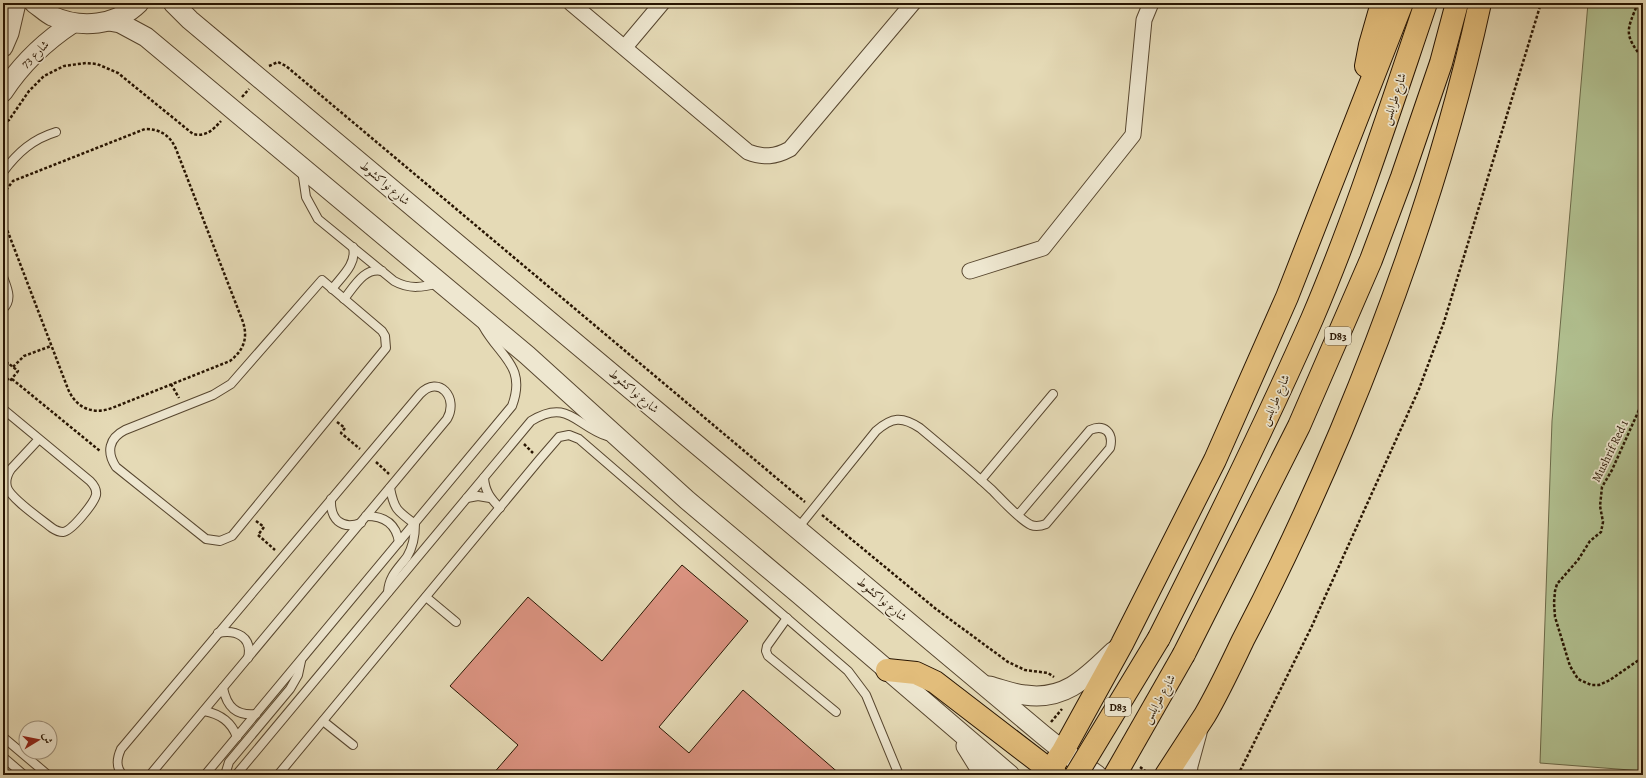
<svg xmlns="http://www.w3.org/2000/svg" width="1646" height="778" font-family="Alegreya,Amiri,serif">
<rect width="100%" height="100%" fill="#e5dab6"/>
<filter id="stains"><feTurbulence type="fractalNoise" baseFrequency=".005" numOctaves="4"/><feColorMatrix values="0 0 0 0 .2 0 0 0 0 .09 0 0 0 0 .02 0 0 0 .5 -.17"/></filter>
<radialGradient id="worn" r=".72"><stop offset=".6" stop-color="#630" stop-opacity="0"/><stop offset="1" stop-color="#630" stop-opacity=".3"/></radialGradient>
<polygon fill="#b1c090" stroke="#6c6a49" points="1588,3 1643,3 1643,771 1540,763 1552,421"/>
<polygon fill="#db9381" stroke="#281502" points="682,565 748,621 659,727 689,753 743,690 841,775 492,775 518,745 450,686 528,597 602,661"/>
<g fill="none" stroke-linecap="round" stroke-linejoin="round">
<defs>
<g id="service">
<path d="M302 170 306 197 318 219 394 281C410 290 423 287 440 283"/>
<path d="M3 172C18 152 33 139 56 132"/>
<path d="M3 277C7 288 13 299 3 309"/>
<path d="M322 280 382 331 385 336 386 348 232 536 220 541 206 539 116 467C106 452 109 438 125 430L213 395 231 384Z"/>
<path d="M332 289C342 276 357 264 353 247"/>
<path d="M344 299C354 287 364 267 382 271"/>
<path d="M3 409 90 481C94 485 97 489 96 495 94 503 72 531 63 532 59 532 55 530 52 528 42 520 10 498 7 487 5 480 7 475 11 469L39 439"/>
<path d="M484 478C485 491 490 498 500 508"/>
<polyline points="981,480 1053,394"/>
<polyline points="467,498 478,496 490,498"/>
<path d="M331 499C330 519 341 530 361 523"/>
<path d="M366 516C385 516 396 524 399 542"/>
<path d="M798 528 876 431C892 417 902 416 920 428 944 448 969 469 992 490 1002 500 1020 520 1031 525 1036 527 1041 526 1046 524L1110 448C1114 432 1104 424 1090 430L1018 515"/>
<path d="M388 592C389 576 398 569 407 557 413 547 415 536 415 524 397 511 394 509 390 488"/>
<polyline points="426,597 456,622"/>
<polyline points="787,618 767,646 766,651 768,656 836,712"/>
<path d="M218 633C236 629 253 637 248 658"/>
<path d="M223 688C227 707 236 716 256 714"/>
<path d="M204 711C220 714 231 721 237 737"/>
<polyline points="323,721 353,745"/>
<polyline points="3,737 48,775"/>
<polyline points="3,757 24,775"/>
<path d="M123 775C115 767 117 758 121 749L420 394C439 374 459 398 447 419L150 775"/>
<path d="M205 775 512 406C527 366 500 357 483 326"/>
<polyline points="225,775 229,762 290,689 298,675 301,661"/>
<path d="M236 775 531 421C568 398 576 426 607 436"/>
<polyline points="278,775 540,459 559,437 569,435 579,439 848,671 866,695 899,775"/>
</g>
<g id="minor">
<path d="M571 3 748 152C764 158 775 157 790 149L913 3"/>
<polyline points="625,47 662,3"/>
<polyline points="970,271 1043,248 1133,135 1144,20 1151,3"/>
<polyline points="1189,775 1190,766 1199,733"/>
</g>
<g id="tertiary">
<path d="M34 3C40 7 46 13 52 16 81 29 116 26 139 3"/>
<polyline points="173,3 190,20 1042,734 1063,751 1097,775"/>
<polyline points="109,21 120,23 146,37 527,355 687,500 800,595 1010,775"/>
<polyline points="3,47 9,33 16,3"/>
<path d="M3 92C22 63 44 42 73 23"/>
<path d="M989 686C1001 689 1013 694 1025 695 1065 701 1087 677 1114 651"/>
<polyline points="966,746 984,775"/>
</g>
<g id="motorway">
<polyline points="1366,66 1370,45 1382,3"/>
<path d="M1159 638C1212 533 1264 428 1312 319 1356 216 1390 109 1426 3"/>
<polyline points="1184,654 1299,426 1371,260 1402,177 1441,63 1457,3"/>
<polyline points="887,670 916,673 935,682 1056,775"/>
<polyline points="1047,775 1063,751 1122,644 1215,460 1287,297 1402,3"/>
<path d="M1166 775C1179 755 1192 735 1205 715 1219 691 1231 665 1243 640 1279 571 1311 502 1341 431 1399 292 1448 150 1480 3"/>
</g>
</defs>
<use href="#service" stroke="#57462f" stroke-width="10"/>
<use href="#minor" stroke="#57462f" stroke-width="17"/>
<use href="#tertiary" stroke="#57462f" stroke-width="21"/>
<use href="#motorway" stroke="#281502" stroke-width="24"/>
<g stroke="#281502" stroke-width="2.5" stroke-dasharray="3 2" stroke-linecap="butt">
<path d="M1638 3C1626 32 1624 34 1643 59"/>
<polyline points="269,66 278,62 286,66 805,502"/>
<polyline points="242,97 249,89"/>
<path d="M3 124 9 120 29 91 44 76 64 66 86 63 97 64 118 73 193 134C206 137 213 130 221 121"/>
<path d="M3 194 13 181 145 129C160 129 170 135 176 149L243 322C248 338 244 350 230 361L112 408C93 415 76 408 68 389L3 219"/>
<polyline points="13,367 24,356 51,346"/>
<polyline points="3,369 8,363 18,371 10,381 3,375"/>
<polyline points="12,379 100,451"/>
<polyline points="171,384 179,398"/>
<polyline points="1643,401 1612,470 1602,487 1600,506 1603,522 1601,532 1590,541 1578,560 1557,584 1555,591 1554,603 1555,617 1570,666 1578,679 1591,685 1599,685 1610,680 1643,657"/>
<polyline points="337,422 345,428 341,433 360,449"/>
<polyline points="524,444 533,453"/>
<polyline points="376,462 389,474"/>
<polyline points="822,515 936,609 1008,662 1025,670 1048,673 1054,677"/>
<polyline points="256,521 264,527 258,535 275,550"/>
<polyline points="1051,722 1062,709"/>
<polyline points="1140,767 1149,774"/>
<polyline points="1238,775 1311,628 1419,389 1444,322 1541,3"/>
</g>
<use href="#service" stroke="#eee7d0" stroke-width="8"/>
<use href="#minor" stroke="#eee7d0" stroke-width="15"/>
<use href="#tertiary" stroke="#eee7d0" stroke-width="19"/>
<use href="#motorway" stroke="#e2bd7b" stroke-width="22"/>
<defs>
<g id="motorway-bridge">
<polyline points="1076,775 1159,638"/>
<polyline points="1115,775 1184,654"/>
</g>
</defs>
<use href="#motorway-bridge" stroke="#281502" stroke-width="24" stroke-linecap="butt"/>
<use href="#motorway-bridge" stroke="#e2bd7b" stroke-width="22"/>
</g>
<g text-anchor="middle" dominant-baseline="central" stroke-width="3.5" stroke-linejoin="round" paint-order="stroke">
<g fill="#eee7d0" stroke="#635440" stroke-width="1">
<rect x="1325" y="327" width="26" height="18" rx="3"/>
<rect x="1105" y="698" width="26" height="18" rx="3"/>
</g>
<g font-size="11" font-weight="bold" fill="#281502">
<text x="1338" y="336">D83</text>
<text x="1118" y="707">D83</text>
</g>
<g font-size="12" fill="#281502" stroke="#eee7d0">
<text transform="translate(35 54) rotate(-44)">شارع 73</text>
<text transform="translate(1394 99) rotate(-72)">شارع طرابلس</text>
<text transform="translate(385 183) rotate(40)">شارع نواكشوط</text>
<text transform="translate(634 391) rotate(40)">شارع نواكشوط</text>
<text transform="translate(1275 400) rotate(-66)">شارع طرابلس</text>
<text transform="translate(1610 451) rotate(-64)">Mushrif Red 1</text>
<text transform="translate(882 599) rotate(40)">شارع نواكشوط</text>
<text transform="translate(1159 699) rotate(-61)">شارع طرابلس</text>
</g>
</g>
<rect width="1646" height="778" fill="none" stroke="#e5dab6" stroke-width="16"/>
<rect x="4" y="4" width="1638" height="770" fill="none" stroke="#281502" stroke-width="2"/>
<rect x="8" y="8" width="1630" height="762" fill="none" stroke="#281502"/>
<g transform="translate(38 740) rotate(80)"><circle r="19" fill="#eee7d0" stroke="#9f937e"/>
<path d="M0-3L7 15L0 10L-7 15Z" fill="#8f2418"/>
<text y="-6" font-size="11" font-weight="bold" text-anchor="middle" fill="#281502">ش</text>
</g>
<rect width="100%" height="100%" filter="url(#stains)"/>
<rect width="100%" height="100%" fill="url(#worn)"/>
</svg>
